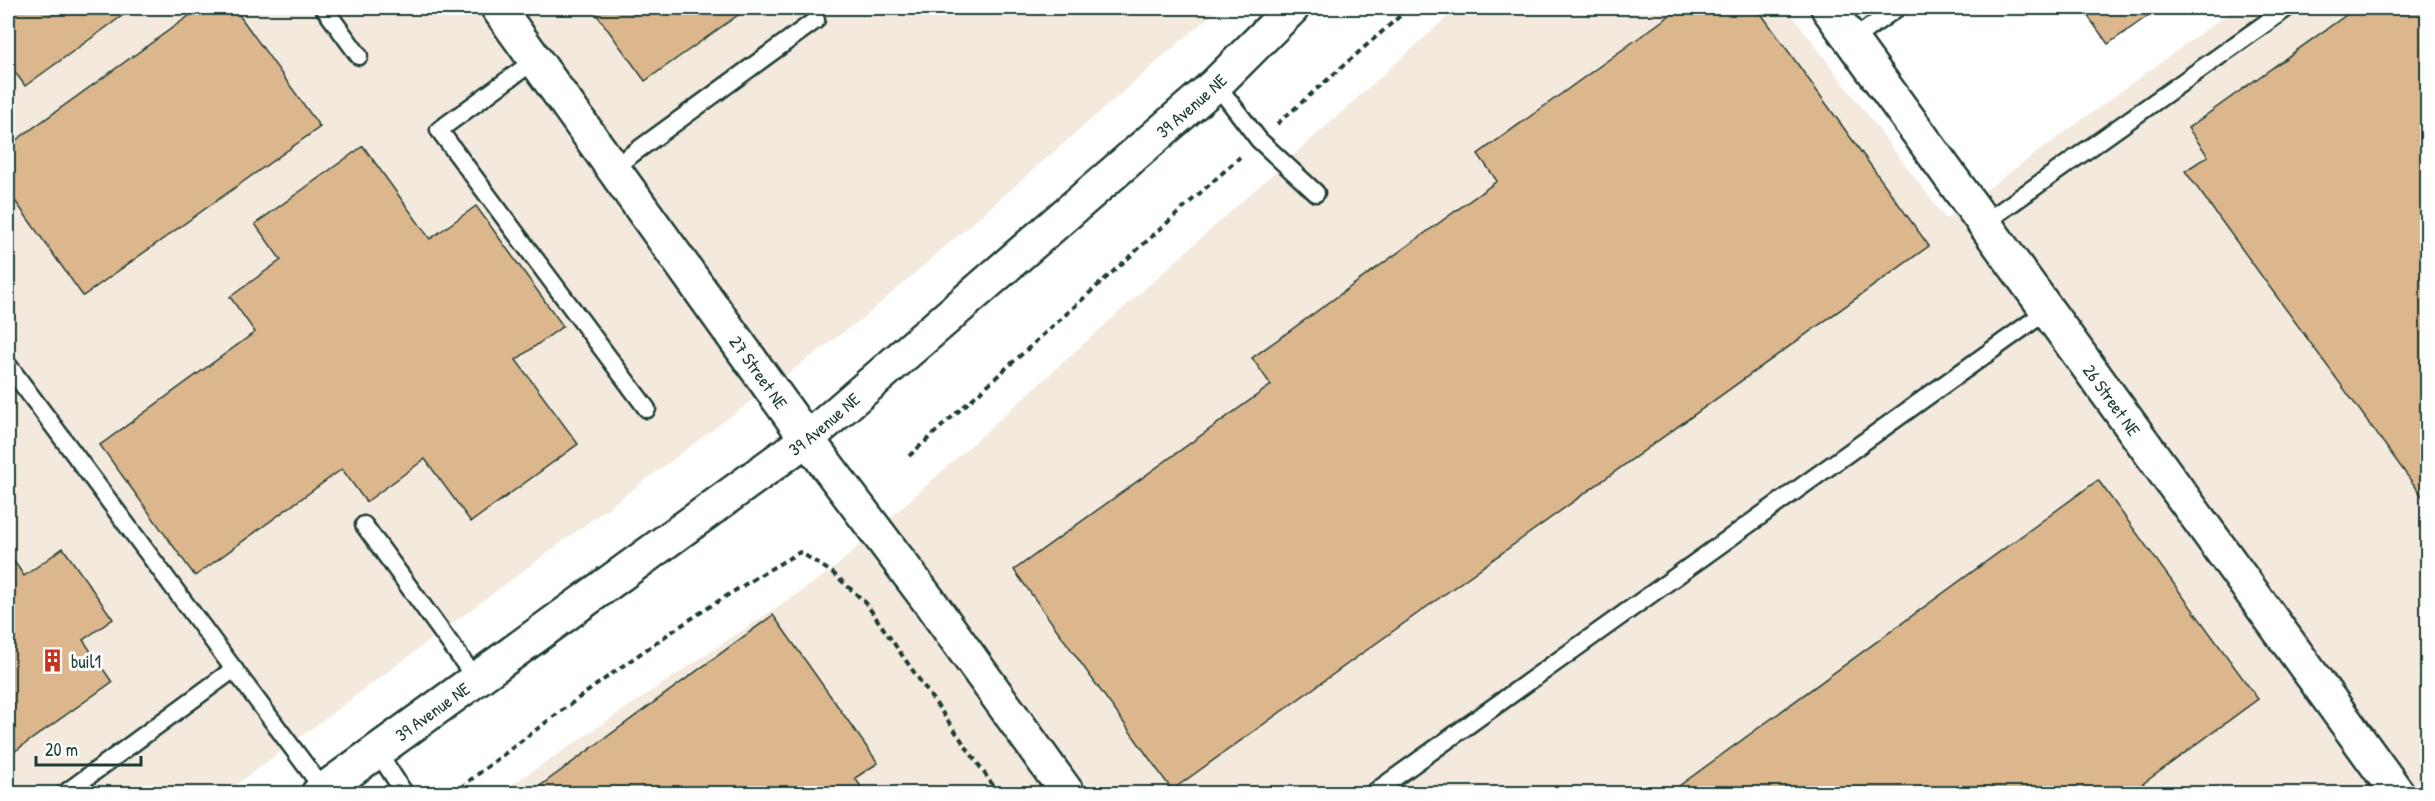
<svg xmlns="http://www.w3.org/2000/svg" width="2435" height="801" font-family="'Patrick Hand',sans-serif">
<rect width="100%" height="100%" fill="#fff"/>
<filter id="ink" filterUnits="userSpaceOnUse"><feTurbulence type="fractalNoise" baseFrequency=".0167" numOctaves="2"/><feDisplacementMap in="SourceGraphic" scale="12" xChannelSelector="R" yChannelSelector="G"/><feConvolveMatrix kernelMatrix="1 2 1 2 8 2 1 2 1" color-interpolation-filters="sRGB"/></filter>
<g filter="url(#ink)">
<g fill="#f4e9dd">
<polygon points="8,8 1219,8 868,314 224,794 8,793"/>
<polygon points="1457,8 1787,8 1946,219 2235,8 2427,8 2427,793 498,794 831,571"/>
</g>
<g fill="#dcb78d" stroke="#1f3d34" stroke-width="1.5">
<polygon points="8,8 133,8 25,86 8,62"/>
<polygon points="200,8 234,8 320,127 83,296 8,191 8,146"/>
<polygon points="592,8 748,8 645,81"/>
<polygon points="1680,8 1757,8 1929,246 1172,790 1014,570 1271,385 1252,358 1497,181 1478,154"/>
<polygon points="2082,8 2159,8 2108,44"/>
<polygon points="2356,8 2428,8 2428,504 2185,171 2208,156 2188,128"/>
<polygon points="363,146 430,239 476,206 563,326 516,360 578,444 471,522 425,459 366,502 342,469 195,576 100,445 255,332 230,297 281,260 255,224"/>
<polygon points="2098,480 2258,699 2129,794 1668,794"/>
<polygon points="63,548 113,619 83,640 112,682 8,756 8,552 24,576"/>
<polygon points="773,615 878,763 855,778 866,794 529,794"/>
</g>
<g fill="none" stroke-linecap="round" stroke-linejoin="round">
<defs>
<g id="lane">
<polyline points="324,8 359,56"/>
<polyline points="1852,40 1897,8"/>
<polyline points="535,60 439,130 647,409"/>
<polyline points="1216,84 1259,140 1316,193"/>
<polyline points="613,168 816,20"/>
<polyline points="1984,223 2287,8"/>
<polyline points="8,365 323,789"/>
<polyline points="364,525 476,679"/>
<polyline points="377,751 405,794"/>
<polyline points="64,794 234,669"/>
<polyline points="1372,794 2048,310"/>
</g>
<g id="street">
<path id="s1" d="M498 8 807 439 929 601 1068 794"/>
<path id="s2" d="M1828 8 2398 794"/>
</g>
<g id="secondary">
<path id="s3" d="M318 794 807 439 1216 84 1292 8"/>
</g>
</defs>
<use href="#lane" stroke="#1f3d34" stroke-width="21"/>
<use href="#street" stroke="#1f3d34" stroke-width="38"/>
<use href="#secondary" stroke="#1f3d34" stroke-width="38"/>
<g stroke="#1f3d34" stroke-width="4" stroke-dasharray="6 4.5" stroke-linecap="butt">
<polyline points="1277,124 1409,8"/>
<polyline points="909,456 1240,157"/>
<path d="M452 794C564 708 677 621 800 552L833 573 865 602 999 794"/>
</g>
<use href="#lane" stroke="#fff" stroke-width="16"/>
<use href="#street" stroke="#fff" stroke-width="33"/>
<use href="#secondary" stroke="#fff" stroke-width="33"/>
</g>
</g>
<defs>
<symbol id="building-bare" viewBox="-9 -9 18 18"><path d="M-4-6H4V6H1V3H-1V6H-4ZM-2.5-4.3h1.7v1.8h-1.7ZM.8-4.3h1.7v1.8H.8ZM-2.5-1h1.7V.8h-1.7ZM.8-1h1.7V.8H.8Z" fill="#c8321e" stroke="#fff" stroke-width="2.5" paint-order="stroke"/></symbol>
</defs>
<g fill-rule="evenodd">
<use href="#building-bare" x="36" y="644" width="33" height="33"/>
</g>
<g text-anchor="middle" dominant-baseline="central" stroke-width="6" stroke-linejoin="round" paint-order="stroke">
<g font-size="18" fill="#1f3d34" stroke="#fff">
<text stroke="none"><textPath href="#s3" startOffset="1113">39 Avenue NE</textPath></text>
<text stroke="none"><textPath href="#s1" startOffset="448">27 Street NE</textPath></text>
<text stroke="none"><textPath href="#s2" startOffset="484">26 Street NE</textPath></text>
<text stroke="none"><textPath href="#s3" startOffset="627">39 Avenue NE</textPath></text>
<text stroke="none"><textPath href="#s3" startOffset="141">39 Avenue NE</textPath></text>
</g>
<g font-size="18" fill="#1f3d34" stroke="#fff" text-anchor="start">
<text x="71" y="661">buil1</text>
</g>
</g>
<rect width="2435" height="801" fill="none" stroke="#fff" stroke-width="30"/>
<rect x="15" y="15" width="2405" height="771" fill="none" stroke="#1f3d34" stroke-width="2" filter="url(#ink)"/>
<path d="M36 756v9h105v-9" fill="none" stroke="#1f3d34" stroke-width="3"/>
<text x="45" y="756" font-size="18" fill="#1f3d34" stroke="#ffffff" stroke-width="4.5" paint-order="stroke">20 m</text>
</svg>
